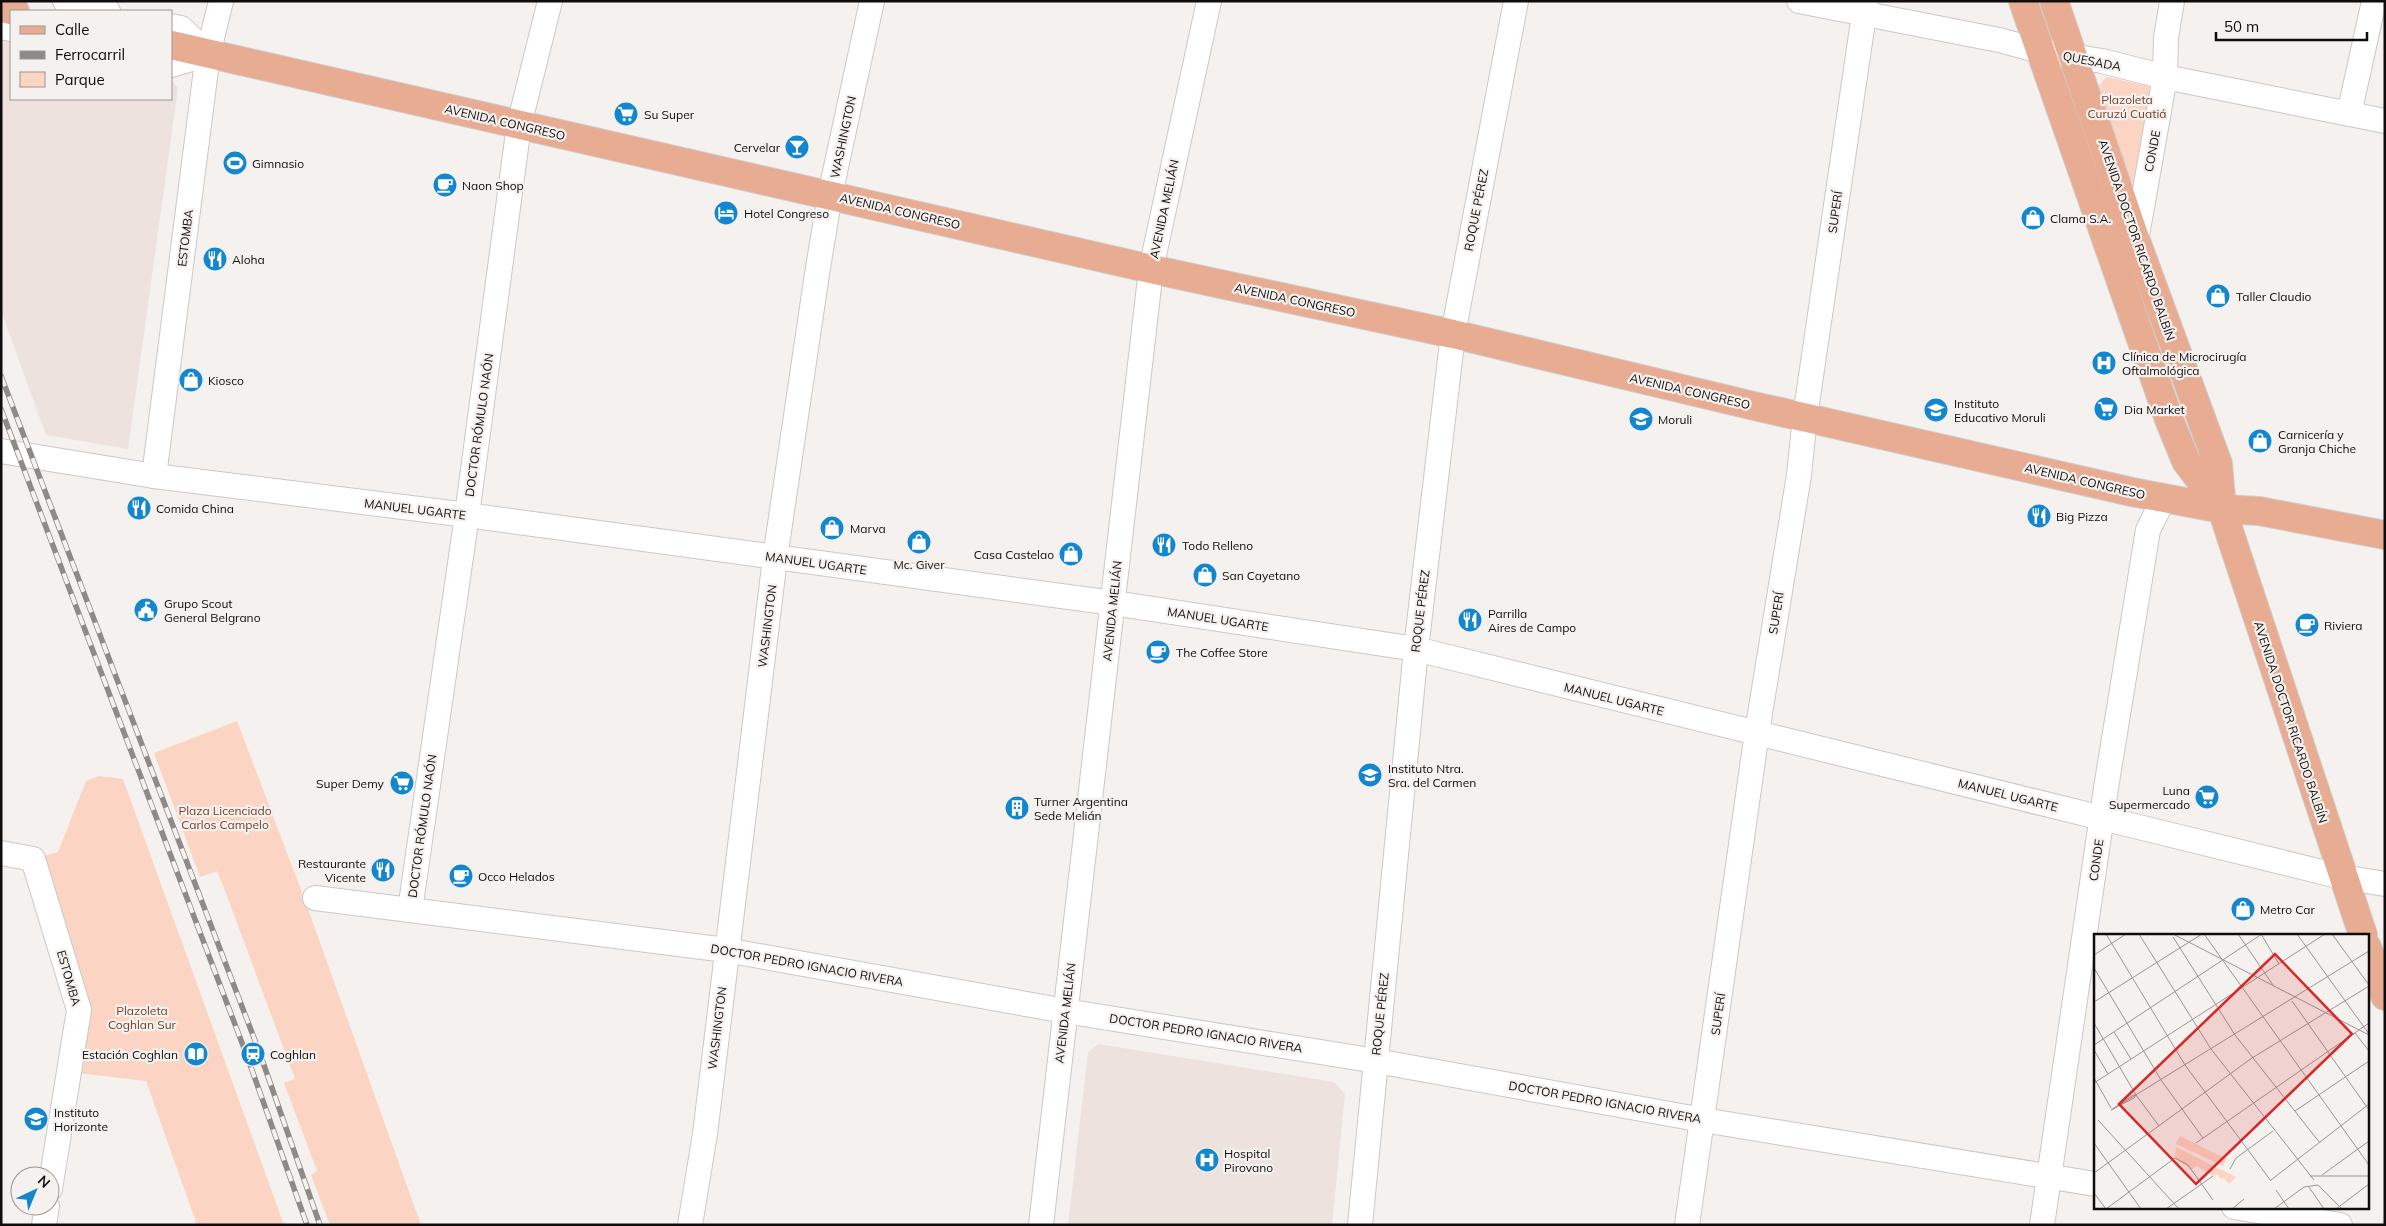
<svg xmlns="http://www.w3.org/2000/svg" width="2386" height="1226" font-family="Mulish,sans-serif">
<rect width="100%" height="100%" fill="#f5f1ef"/>
<g fill="#ede2dd">
<polygon points="1,39 11,42 11,99 171,99 171,80 178,88 128,449 46,435 1,311"/>
<polygon points="1098,1044 1334,1082 1345,1094 1332,1225 1068,1225 1088,1052"/>
</g>
<g fill="#fcd4c4">
<polygon points="2106,77 2149,86 2154,93 2140,175 2129,186 2097,88"/>
<polygon points="237,721 303,895 421,1225 330,1225 311,1175 317,1171 284,1083 295,1079 224,888 217,871 200,877 154,753"/>
<polygon points="99,776 123,779 284,1225 197,1225 146,1081 69,1072 79,1010 33,859 58,852 86,781"/>
</g>
<g fill="none" stroke-linecap="round" stroke-linejoin="round">
<defs>
<g id="minor">
<polyline points="65,1 108,11"/>
<polyline points="1799,1 1999,40 2040,51 2102,61 2165,77 2385,121"/>
<polyline points="171,26 181,28 208,54"/>
<polyline points="1,27 11,29"/>
<polyline points="171,65 208,54"/>
<polyline points="2349,114 2374,1"/>
<polyline points="2136,241 2165,77 2166,38 2172,1"/>
<polyline points="1,451 154,476 467,515 1113,603 1416,649 2102,818 2342,877 2385,884"/>
<polyline points="154,476 208,54 221,1"/>
<polyline points="1,853 33,859 79,1010 50,1189"/>
<polyline points="315,898 726,950 1065,1011 1376,1061 1703,1120 2095,1184"/>
<polyline points="410,910 467,515 519,125 550,1"/>
<polyline points="2234,1207 2340,1225"/>
<polyline points="44,1225 47,1206"/>
<polyline points="690,1225 705,1134 775,558 817,274 830,195 872,1"/>
<polyline points="1041,1225 1151,269 1209,1"/>
<polyline points="1360,1225 1416,649 1453,334 1516,1"/>
<polyline points="1687,1225 1757,732 1799,475 1805,417 1866,1"/>
<polyline points="2042,1225 2106,788 2148,530 2164,498"/>
</g>
<g id="major">
<polyline points="2023,1 2170,422 2186,461 2222,509"/>
<polyline points="2054,1 2136,241 2218,464 2222,509 2232,540 2363,935"/>
<polyline points="1,8 15,11"/>
<polyline points="171,45 1151,269 1453,334 1754,406 2132,492 2222,509 2259,511 2385,535"/>
<polyline points="2367,947 2385,996"/>
</g>
</defs>
<use href="#minor" stroke="#ccc8c7" stroke-width="26"/>
<use href="#major" stroke="#cfcece" stroke-width="30"/>
<use href="#minor" stroke="#fff" stroke-width="24"/>
<use href="#major" stroke="#e7ac92" stroke-width="28"/>
<defs>
<g id="rail">
<polyline points="1,376 259,1051 320,1225"/>
<polyline points="1,409 247,1056 307,1225"/>
</g>
</defs>
<use href="#rail" stroke="#8d8a88" stroke-width="5.5"/>
<use href="#rail" stroke="#f5f1ef" stroke-width="4" stroke-dasharray="11" stroke-linecap="butt"/>
</g>
<defs>
<symbol id="supermarket-disc" viewBox="-11 -11 22 22"><circle r="9.5" fill="#1286cf" stroke="#f5f1ef"/><path d="M-6-5.5h2.5l.6 2H6L4.5 2H-2.5L-4.4-4H-6ZM-1.5 3.2a1.3 1.3 0 1 0 .1 0ZM3 3.2a1.3 1.3 0 1 0 .1 0Z" fill="#fff"/></symbol>
<symbol id="bar-disc" viewBox="-11 -11 22 22"><circle r="9.5" fill="#1286cf" stroke="#f5f1ef"/><path d="M-6-5H6L.8 .8V4.5H3.5V6h-7V4.5H-.8V.8Z" fill="#fff"/></symbol>
<symbol id="stadium-disc" viewBox="-11 -11 22 22"><circle r="9.5" fill="#1286cf" stroke="#f5f1ef"/><path d="M0-5a6.5 5 0 1 0 0 10a6.5 5 0 1 0 0-10ZM-3.5-1.8h7v3.6h-7Z" fill="#fff"/></symbol>
<symbol id="cafe-disc" viewBox="-11 -11 22 22"><circle r="9.5" fill="#1286cf" stroke="#f5f1ef"/><path d="M-5.5-4.5H6V0H3Q3 3.5 0 3.5H-2.5Q-5.5 3.5-5.5 0ZM3-3.2v2h1.7v-2ZM-6 4.5H4V6H-6Z" fill="#fff"/></symbol>
<symbol id="hotel-disc" viewBox="-11 -11 22 22"><circle r="9.5" fill="#1286cf" stroke="#f5f1ef"/><path d="M-6-4.5h1.5V1H6V5H4.5V3h-9V5H-6ZM-4 0a1.8 1.8 0 1 1 3.6 0ZM.5 0V-2.5h3Q6-2.5 6 0Z" fill="#fff"/></symbol>
<symbol id="shop-disc" viewBox="-11 -11 22 22"><circle r="9.5" fill="#1286cf" stroke="#f5f1ef"/><path d="M-5-2.5h2.3a2.7 3.5 0 0 1 5.4 0H5L5.5 6h-11ZM-1.5-2.5h3a1.5 2.3 0 0 0-3 0Z" fill="#fff"/></symbol>
<symbol id="restaurant-disc" viewBox="-11 -11 22 22"><circle r="9.5" fill="#1286cf" stroke="#f5f1ef"/><path d="M-5-6h1v4h1v-4h1v4h1v-4h1v5L-1.5 .5V6h-2V.5L-5-1ZM5-6V6H3V1.5H1.5Q1.5-4 5-6Z" fill="#fff"/></symbol>
<symbol id="hospital-disc" viewBox="-11 -11 22 22"><circle r="9.5" fill="#1286cf" stroke="#f5f1ef"/><path d="M-5-5h3v3.5h4V-5h3V5h-3V1.5h-4V5h-3Z" fill="#fff"/></symbol>
<symbol id="school-disc" viewBox="-11 -11 22 22"><circle r="9.5" fill="#1286cf" stroke="#f5f1ef"/><path d="M0-5L7-2L0 1L-7-2ZM-4 1L0 2.5L4 1V4Q0 6-4 4Z" fill="#fff"/></symbol>
<symbol id="civic-disc" viewBox="-11 -11 22 22"><circle r="9.5" fill="#1286cf" stroke="#f5f1ef"/><path d="M-.6-6.5H3V-4.5H.6V-3L4-1V1h2V6H-6V1h2V-1L-.6-3ZM-1.2 2.5V6h2.4V2.5Z" fill="#fff"/></symbol>
<symbol id="building-disc" viewBox="-11 -11 22 22"><circle r="9.5" fill="#1286cf" stroke="#f5f1ef"/><path d="M-4-6H4V6H1V3H-1V6H-4ZM-2.5-4.3h1.7v1.8h-1.7ZM.8-4.3h1.7v1.8H.8ZM-2.5-1h1.7V.8h-1.7ZM.8-1h1.7V.8H.8Z" fill="#fff"/></symbol>
<symbol id="library-disc" viewBox="-11 -11 22 22"><circle r="9.5" fill="#1286cf" stroke="#f5f1ef"/><path d="M-6-4Q-3-5.5-.7-3.5V5Q-3 3-6 4ZM6-4Q3-5.5 .7-3.5V5Q3 3 6 4Z" fill="#fff"/></symbol>
<symbol id="station-disc" viewBox="-11 -11 22 22"><circle r="9.5" fill="#1286cf" stroke="#f5f1ef"/><path d="M-3-6H3Q5-6 5-4V2Q5 4 3 4L4.5 6H3L1.5 4h-3L-3 6H-4.5L-3 4Q-5 4-5 2V-4Q-5-6-3-6ZM-3.5-4v3h7v-3ZM-3.5 1v1.5H-2V1ZM2 1v1.5H3.5V1Z" fill="#fff"/></symbol>
</defs>
<g fill-rule="evenodd">
<use href="#supermarket-disc" x="612" y="100" width="28" height="28"/>
<use href="#bar-disc" x="783" y="133" width="28" height="28"/>
<use href="#stadium-disc" x="221" y="149" width="28" height="28"/>
<use href="#cafe-disc" x="431" y="171" width="28" height="28"/>
<use href="#hotel-disc" x="712" y="199" width="28" height="28"/>
<use href="#shop-disc" x="2019" y="204" width="28" height="28"/>
<use href="#restaurant-disc" x="201" y="245" width="28" height="28"/>
<use href="#shop-disc" x="2204" y="282" width="28" height="28"/>
<use href="#hospital-disc" x="2090" y="349" width="28" height="28"/>
<use href="#shop-disc" x="177" y="366" width="28" height="28"/>
<use href="#supermarket-disc" x="2092" y="395" width="28" height="28"/>
<use href="#school-disc" x="1922" y="396" width="28" height="28"/>
<use href="#school-disc" x="1627" y="405" width="28" height="28"/>
<use href="#shop-disc" x="2246" y="427" width="28" height="28"/>
<use href="#restaurant-disc" x="125" y="494" width="28" height="28"/>
<use href="#restaurant-disc" x="2025" y="502" width="28" height="28"/>
<use href="#shop-disc" x="818" y="514" width="28" height="28"/>
<use href="#shop-disc" x="905" y="528" width="28" height="28"/>
<use href="#restaurant-disc" x="1150" y="531" width="28" height="28"/>
<use href="#shop-disc" x="1057" y="540" width="28" height="28"/>
<use href="#shop-disc" x="1191" y="561" width="28" height="28"/>
<use href="#civic-disc" x="132" y="596" width="28" height="28"/>
<use href="#restaurant-disc" x="1456" y="606" width="28" height="28"/>
<use href="#cafe-disc" x="2293" y="611" width="28" height="28"/>
<use href="#cafe-disc" x="1144" y="638" width="28" height="28"/>
<use href="#school-disc" x="1356" y="761" width="28" height="28"/>
<use href="#supermarket-disc" x="388" y="769" width="28" height="28"/>
<use href="#supermarket-disc" x="2193" y="783" width="28" height="28"/>
<use href="#building-disc" x="1003" y="794" width="28" height="28"/>
<use href="#restaurant-disc" x="369" y="856" width="28" height="28"/>
<use href="#cafe-disc" x="447" y="862" width="28" height="28"/>
<use href="#shop-disc" x="2229" y="895" width="28" height="28"/>
<use href="#library-disc" x="182" y="1040" width="28" height="28"/>
<use href="#station-disc" x="239" y="1040" width="28" height="28"/>
<use href="#school-disc" x="22" y="1105" width="28" height="28"/>
<use href="#hospital-disc" x="1193" y="1146" width="28" height="28"/>
</g>
<g text-anchor="middle" dominant-baseline="central" stroke-width="4.5" stroke-linejoin="round" paint-order="stroke">
<g font-size="12" fill="#0e0c0c" stroke="#f5f1ef">
<text transform="translate(2092 61) rotate(11)">QUESADA</text>
<text transform="translate(505 122) rotate(13)">AVENIDA CONGRESO</text>
<text transform="translate(843 137) rotate(-78)">WASHINGTON</text>
<text transform="translate(2152 151) rotate(-79)">CONDE</text>
<text transform="translate(1164 209) rotate(-78)">AVENIDA MELIÁN</text>
<text transform="translate(1476 210) rotate(-79)">ROQUE PÉREZ</text>
<text transform="translate(900 211) rotate(13)">AVENIDA CONGRESO</text>
<text transform="translate(1835 212) rotate(-82)">SUPERÍ</text>
<text transform="translate(185 238) rotate(-83)">ESTOMBA</text>
<text transform="translate(2137 240) rotate(71)">AVENIDA DOCTOR RICARDO BALBÍN</text>
<text transform="translate(1295 300) rotate(12)">AVENIDA CONGRESO</text>
<text transform="translate(1690 391) rotate(13)">AVENIDA CONGRESO</text>
<text transform="translate(479 425) rotate(-82)">DOCTOR RÓMULO NAÓN</text>
<text transform="translate(2085 481) rotate(13)">AVENIDA CONGRESO</text>
<text transform="translate(415 509) rotate(7)">MANUEL UGARTE</text>
<text transform="translate(816 563) rotate(8)">MANUEL UGARTE</text>
<text transform="translate(1112 611) rotate(-84)">AVENIDA MELIÁN</text>
<text transform="translate(1420 611) rotate(-83)">ROQUE PÉREZ</text>
<text transform="translate(1776 613) rotate(-81)">SUPERÍ</text>
<text transform="translate(1218 619) rotate(9)">MANUEL UGARTE</text>
<text transform="translate(767 626) rotate(-83)">WASHINGTON</text>
<text transform="translate(1614 699) rotate(14)">MANUEL UGARTE</text>
<text transform="translate(2291 722) rotate(72)">AVENIDA DOCTOR RICARDO BALBÍN</text>
<text transform="translate(2008 795) rotate(14)">MANUEL UGARTE</text>
<text transform="translate(422 826) rotate(-82)">DOCTOR RÓMULO NAÓN</text>
<text transform="translate(2096 860) rotate(-82)">CONDE</text>
<text transform="translate(807 965) rotate(10)">DOCTOR PEDRO IGNACIO RIVERA</text>
<text transform="translate(69 978) rotate(74)">ESTOMBA</text>
<text transform="translate(1065 1013) rotate(-83)">AVENIDA MELIÁN</text>
<text transform="translate(1380 1014) rotate(-84)">ROQUE PÉREZ</text>
<text transform="translate(1718 1014) rotate(-82)">SUPERÍ</text>
<text transform="translate(717 1028) rotate(-83)">WASHINGTON</text>
<text transform="translate(1206 1033) rotate(9)">DOCTOR PEDRO IGNACIO RIVERA</text>
<text transform="translate(1605 1102) rotate(10)">DOCTOR PEDRO IGNACIO RIVERA</text>
</g>
<g font-size="12" fill="#75402a" stroke="#f5f1ef">
<text x="2127" y="99">Plazoleta<tspan x="2127" dy="14">Curuzú Cuatiá</tspan></text>
<text x="225" y="810">Plaza Licenciado<tspan x="225" dy="14">Carlos Campelo</tspan></text>
<text x="142" y="1010">Plazoleta<tspan x="142" dy="14">Coghlan Sur</tspan></text>
</g>
<g font-size="12" fill="#0e0c0c" stroke="#f5f1ef" text-anchor="start">
<text x="644" y="114">Su Super</text>
<text x="780" y="147" text-anchor="end">Cervelar</text>
<text x="252" y="163">Gimnasio</text>
<text x="462" y="185">Naon Shop</text>
<text x="744" y="213">Hotel Congreso</text>
<text x="2050" y="218">Clama S.A.</text>
<text x="232" y="259">Aloha</text>
<text x="2236" y="296">Taller Claudio</text>
<text x="2122" y="356">Clínica de Microcirugía<tspan x="2122" dy="14">Oftalmológica</tspan></text>
<text x="208" y="380">Kiosco</text>
<text x="1954" y="403">Instituto<tspan x="1954" dy="14">Educativo Moruli</tspan></text>
<text x="2124" y="409">Dia Market</text>
<text x="1658" y="419">Moruli</text>
<text x="2278" y="434">Carnicería y<tspan x="2278" dy="14">Granja Chiche</tspan></text>
<text x="156" y="508">Comida China</text>
<text x="2056" y="516">Big Pizza</text>
<text x="850" y="528">Marva</text>
<text x="1182" y="545">Todo Relleno</text>
<text x="1054" y="554" text-anchor="end">Casa Castelao</text>
<text x="919" y="564" text-anchor="middle">Mc. Giver</text>
<text x="1222" y="575">San Cayetano</text>
<text x="164" y="603">Grupo Scout<tspan x="164" dy="14">General Belgrano</tspan></text>
<text x="1488" y="613">Parrilla<tspan x="1488" dy="14">Aires de Campo</tspan></text>
<text x="2324" y="625">Riviera</text>
<text x="1176" y="652">The Coffee Store</text>
<text x="1388" y="768">Instituto Ntra.<tspan x="1388" dy="14">Sra. del Carmen</tspan></text>
<text x="384" y="783" text-anchor="end">Super Demy</text>
<text x="2190" y="790" text-anchor="end">Luna<tspan x="2190" dy="14">Supermercado</tspan></text>
<text x="1034" y="801">Turner Argentina<tspan x="1034" dy="14">Sede Melián</tspan></text>
<text x="366" y="863" text-anchor="end">Restaurante<tspan x="366" dy="14">Vicente</tspan></text>
<text x="478" y="876">Occo Helados</text>
<text x="2260" y="909">Metro Car</text>
<text x="178" y="1054" text-anchor="end">Estación Coghlan</text>
<text x="270" y="1054">Coghlan</text>
<text x="54" y="1112">Instituto<tspan x="54" dy="14">Horizonte</tspan></text>
<text x="1224" y="1153">Hospital<tspan x="1224" dy="14">Pirovano</tspan></text>
</g>
</g>
<g transform="translate(2094 934)">
<rect width="275" height="275" fill="#f5f1ef"/>
<path d="M86 202 133 225 129 232 82 210ZM82 213 142 243 135 250 130 244 127 245 123 240 119 242 103 232 97 236 81 224Z" fill="#fcd4c4"/>
<path fill="none" stroke="#999594" stroke-width="1" d="M12 0 91 131 177 247M45 0 117 115 220 246M79 0 275 101M110 0 275 231M144 0 179 51M167 0 185 30M203 0 275 100M238 0 275 51M79 3 141 101 226 209M0 21 32 0M0 34 67 146 109 204M198 67 275 176M0 68 108 0M0 89 42 161 65 192M20 98 37 125M261 99 275 117M0 111 168 0M0 116 14 140M0 144 17 174M0 149 231 0M39 161H42L40 164 17 176ZM19 175 275 17M201 177 275 127M4 186 85 275M0 209 47 275M102 209 275 89M136 235 142 224 179 197M0 239 158 124 275 52M228 241 275 207M216 242H275M177 246 275 170M215 253 230 275M182 256 195 275M0 259 12 275M12 275 81 224 94 231 119 266M72 275 119 242M138 275 150 265M180 275 210 253 224 251 248 275M242 275 275 250"/>
<path fill="#d62828" fill-opacity="0.15" stroke="#d62828" stroke-width="2.5" d="M181 20 258 100 102 250 25 170Z"/>
<rect width="275" height="275" fill="none" stroke="#0e0c0c" stroke-width="2.5"/>
</g>
<rect width="2386" height="1226" fill="none" stroke="#0e0c0c" stroke-width="5"/>
<rect x="10" y="10" width="162" height="90" fill="#f5f1ef" stroke="#999594"/>
<rect x="20" y="26" width="25" height="8" fill="#e7ac92" stroke="#999594"/>
<text x="55" y="35" font-size="15" fill="#0e0c0c">Calle</text>
<rect x="20" y="51" width="25" height="8" fill="#8d8a88" stroke="#999594"/>
<text x="55" y="60" font-size="15" fill="#0e0c0c">Ferrocarril</text>
<rect x="20" y="72" width="25" height="15" fill="#fcd4c4" stroke="#999594"/>
<text x="55" y="85" font-size="15" fill="#0e0c0c">Parque</text>
<g transform="translate(35 1191) rotate(44)"><circle r="24" fill="#f5f1ef" stroke="#999594"/>
<path d="M0-4L9 19L0 12L-9 19Z" fill="#1286cf"/>
<text y="-8" font-size="14" font-weight="bold" text-anchor="middle" fill="#0e0c0c">N</text>
</g>
<path d="M2216 32v8h151v-8" fill="none" stroke="#0e0c0c" stroke-width="2.5"/>
<text x="2224" y="32" font-size="15" fill="#0e0c0c" stroke="#f5f1ef" stroke-width="4" paint-order="stroke">50 m</text>
</svg>
